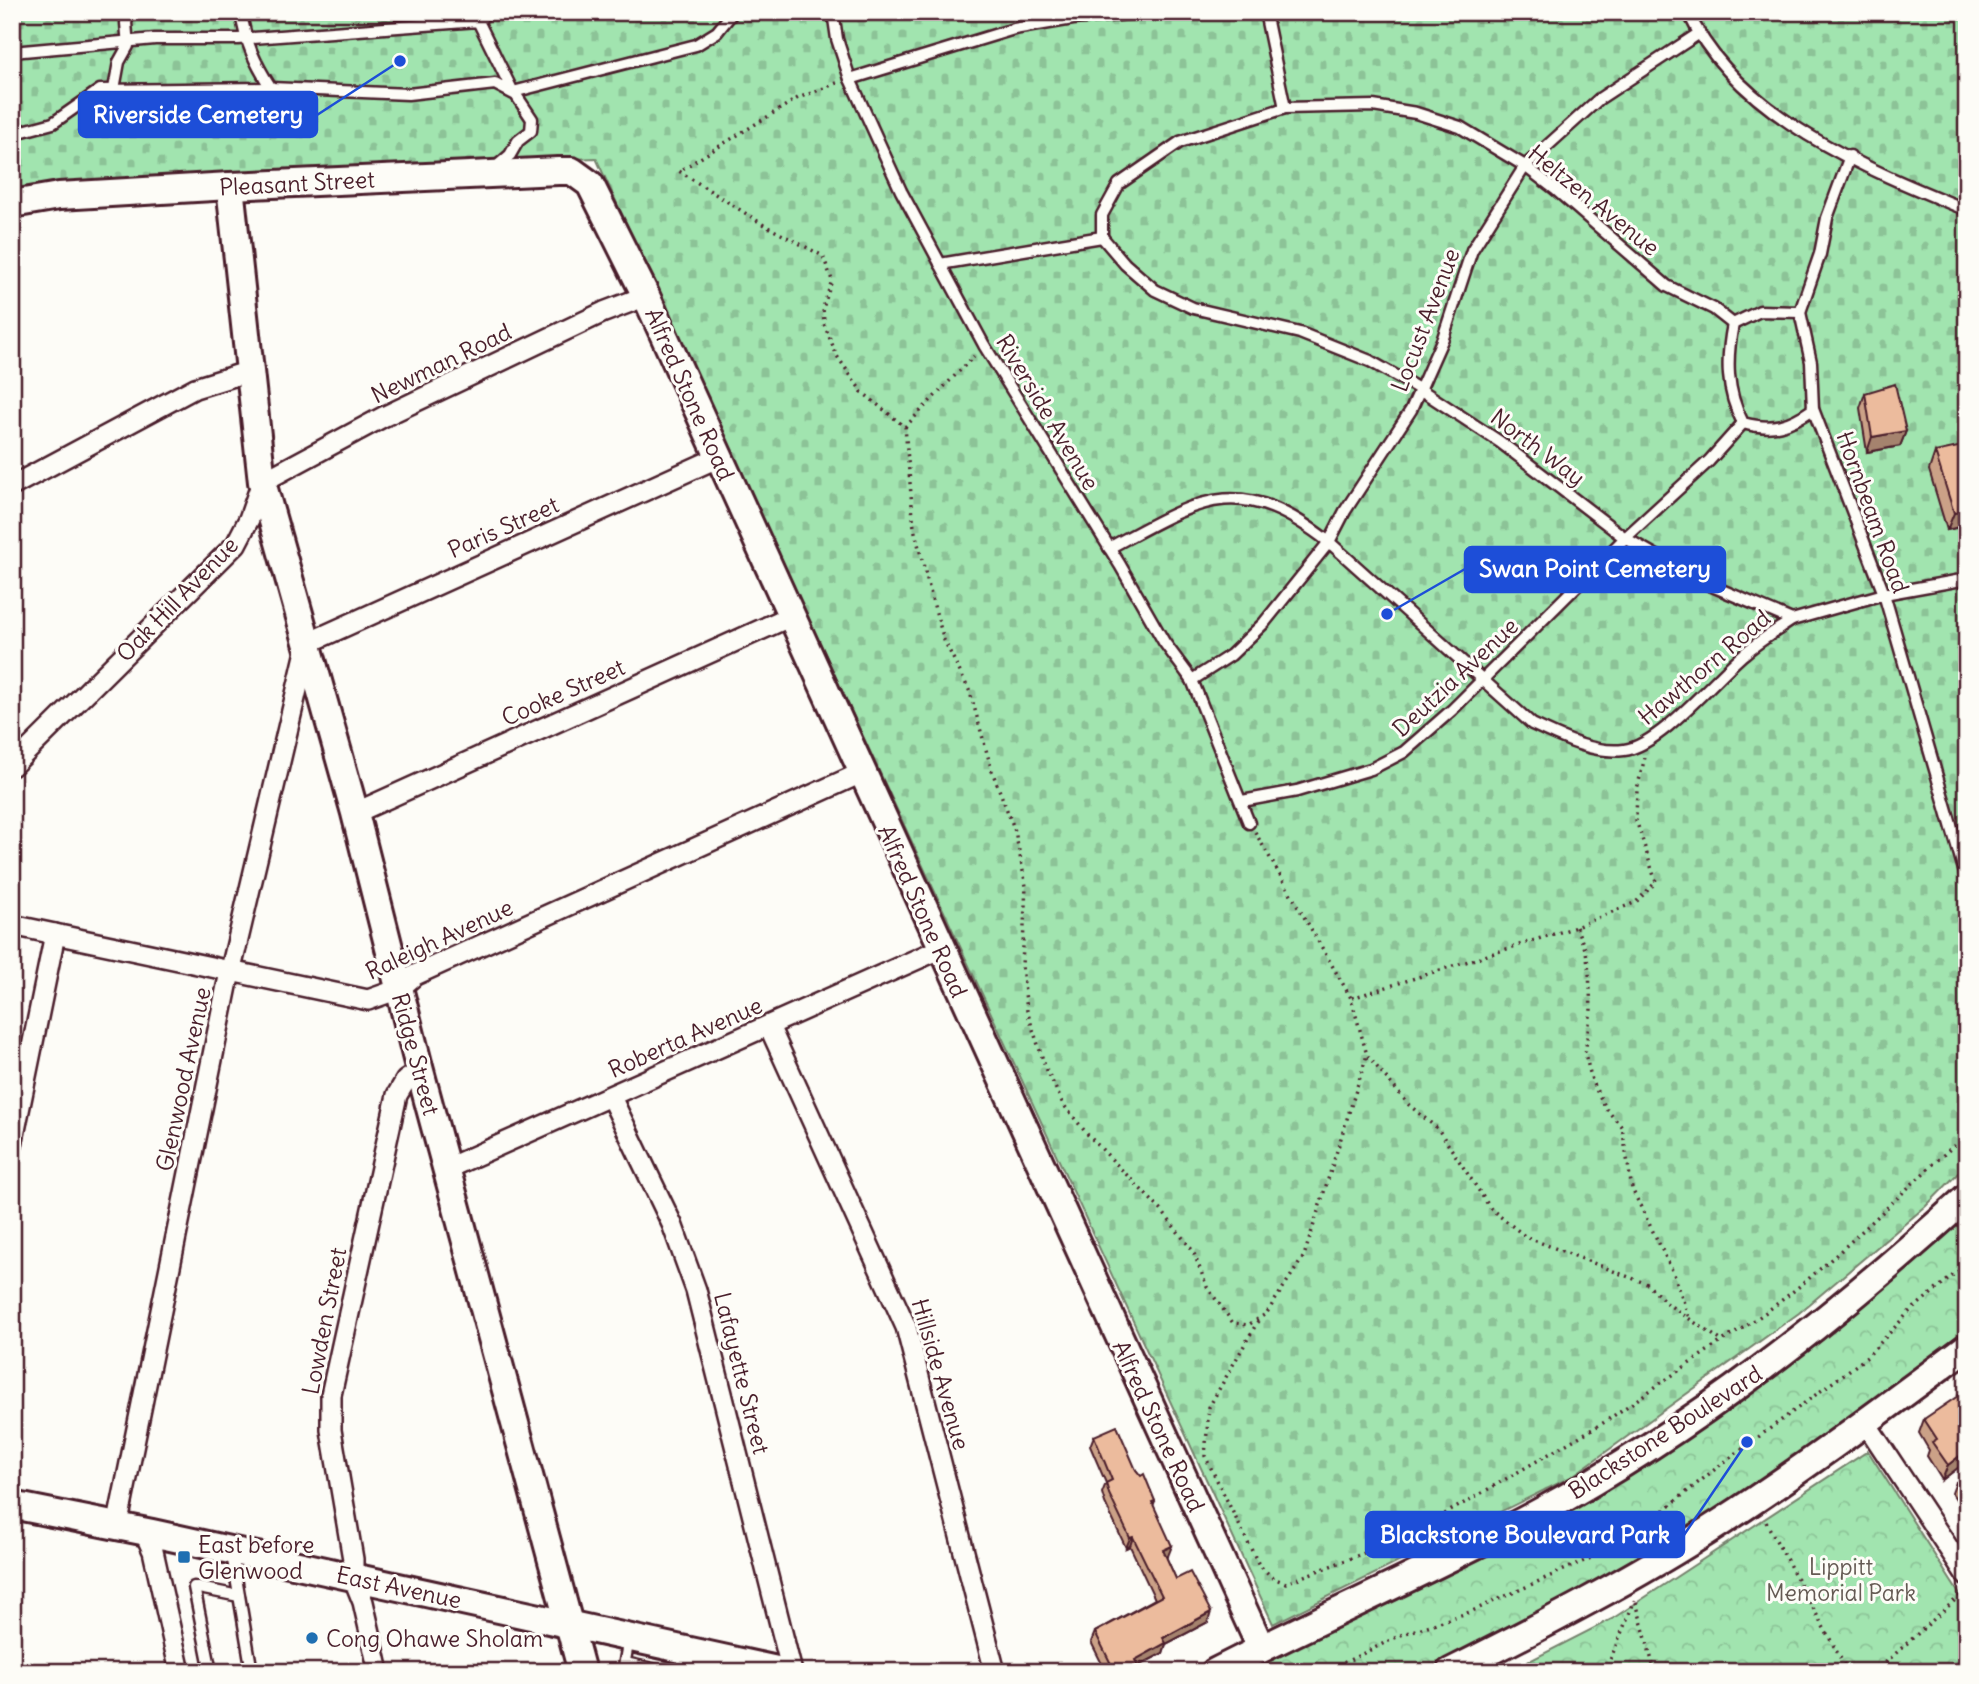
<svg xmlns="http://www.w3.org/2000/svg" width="1979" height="1684" font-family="Delius,sans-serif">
<defs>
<pattern id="forest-crowns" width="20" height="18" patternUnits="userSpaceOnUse" patternTransform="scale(1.75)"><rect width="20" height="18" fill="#a1e4af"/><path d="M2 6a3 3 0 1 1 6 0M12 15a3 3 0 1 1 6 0" fill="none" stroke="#8cc397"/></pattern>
<pattern id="cemetery-stones" width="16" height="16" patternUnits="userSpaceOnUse" patternTransform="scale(1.75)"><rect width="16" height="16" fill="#a1e4af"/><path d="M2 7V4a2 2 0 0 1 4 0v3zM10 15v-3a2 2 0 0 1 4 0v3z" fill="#8cc397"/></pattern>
</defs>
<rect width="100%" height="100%" fill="#fdfcf7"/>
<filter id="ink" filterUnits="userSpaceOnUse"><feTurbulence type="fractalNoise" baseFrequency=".0143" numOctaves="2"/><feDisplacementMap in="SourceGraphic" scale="14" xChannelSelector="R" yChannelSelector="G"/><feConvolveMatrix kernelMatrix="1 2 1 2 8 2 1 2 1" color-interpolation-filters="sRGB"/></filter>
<g filter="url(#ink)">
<g fill="url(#forest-crowns)" stroke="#76826d" stroke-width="2">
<polygon points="1967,1207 1967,1327 1893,1391 1709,1518 1521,1628 1429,1672 1238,1672 1481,1556"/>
<polygon points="1868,1451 1967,1606 1967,1672 1508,1672 1612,1619"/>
</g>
<polygon fill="url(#cemetery-stones)" stroke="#76826d" stroke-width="2" points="12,12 1967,12 1967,1164 1926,1206 1799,1313 1571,1477 1273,1624 596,158 157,178 48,185 12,191"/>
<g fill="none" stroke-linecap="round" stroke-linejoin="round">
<defs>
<g id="lane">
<path d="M241 12C245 42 255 63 271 88"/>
<polyline points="473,12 478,21 488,12"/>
<polyline points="833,12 837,39 850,79 901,191 984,345 1120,565 1164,642 1192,680 1249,823"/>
<polyline points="1265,12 1285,108"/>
<path d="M1688 12C1736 116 1866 169 1967 210"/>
<polyline points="12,52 155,39 238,39 478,21 513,92 696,45 717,32 733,12"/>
<polyline points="850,79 1014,29 1073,19 1152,12"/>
<polyline points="114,89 119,62 128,46 126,23 129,12"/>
<polyline points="12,134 53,123 100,90 271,88 408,94 495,84 516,95 532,119 531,131 518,141 510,155 496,167"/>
<polyline points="1850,156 1827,218 1820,254 1800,312 1811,362 1813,409 1884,594 1967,880"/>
<polyline points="1102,237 1125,264 1155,290 1193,308 1300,333 1370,361 1421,390 1500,442 1625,538 1705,583 1792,620 1884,594 1967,579"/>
<polyline points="940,264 1102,237 1102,215 1119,184 1180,142 1285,108 1373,106 1416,113 1460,127 1525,166 1555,189 1667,286 1714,309 1733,324"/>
<path d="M1800 312 1760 311 1733 324C1726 359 1726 391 1743 423 1772 431 1789 426 1813 409"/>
<path d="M1109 548C1200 499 1238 471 1329 542L1532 724C1560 737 1593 754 1624 750 1660 746 1716 677 1744 654 1759 641 1776 631 1792 620"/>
<polyline points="1192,680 1231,655 1264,623 1329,542 1345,511 1411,410 1443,338 1472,250 1525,166 1599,99 1698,34"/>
<polyline points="1242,801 1297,791 1371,769 1404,752 1452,710 1625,538 1709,461 1743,423"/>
<polyline points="232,1554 252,1672"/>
<polyline points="625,1663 666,1672"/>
<polyline points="211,1672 194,1587 239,1596"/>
<polyline points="623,1672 629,1638"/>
<polyline points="680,1672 684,1651"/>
</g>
<g id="street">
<polyline points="12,486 195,388 250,371"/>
<polyline points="12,766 236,544 249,519 262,482 383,417 604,312 646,296"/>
<polyline points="355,813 791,616"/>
<polyline points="12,925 368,1000 399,989 415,975 861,773"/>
<polyline points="769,1026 906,1327 995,1672"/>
<polyline points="611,1097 672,1224 696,1290 792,1672"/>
<polyline points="12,1145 55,934"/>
<polyline points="448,1168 940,949"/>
<polyline points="1865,1422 1967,1576"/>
<polyline points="117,1527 227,986 308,643 719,457"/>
<polyline points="144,1531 153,1551 180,1672"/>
<polyline points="379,1672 363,1602 353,1577 353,1559 331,1430 331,1395 397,1095 406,1080 420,1071"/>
</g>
<g id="secondary">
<polyline points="230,186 262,482 355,813 420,1071 582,1672"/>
<polyline points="12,204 59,196 230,186 558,171 572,171 590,184 646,296 1261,1648"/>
<polyline points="12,1505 152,1533 786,1672"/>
<path d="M1215 1672C1322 1617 1432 1570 1538 1513 1695 1428 1835 1317 1967 1197"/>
<path d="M1450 1672C1542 1626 1634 1579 1720 1523 1805 1468 1886 1407 1967 1347"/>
</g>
</defs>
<use href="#lane" stroke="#4a1f2b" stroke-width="15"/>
<use href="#street" stroke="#4a1f2b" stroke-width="24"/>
<use href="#secondary" stroke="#4a1f2b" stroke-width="32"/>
<g stroke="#4a1f2b" stroke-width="3.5" stroke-dasharray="2 5" stroke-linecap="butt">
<polyline points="837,83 798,98 679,171 764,225 823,256 832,280 823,308 824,324 837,356 862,392 905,427 914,528 932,599 944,640 970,692 992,771 1015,831 1026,886 1022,966 1027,1011 1045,1066 1063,1104 1088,1135 1161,1210 1193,1251 1207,1287 1233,1323 1248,1325 1266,1314 1304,1256 1367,1055"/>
<polyline points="905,427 974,356"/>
<path d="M1255 832 1351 998 1367 1055 1409 1105 1438 1129 1491 1209 1526 1237 1647 1284 1669 1305 1722 1341C1815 1286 1886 1204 1967 1134"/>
<polyline points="1576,927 1586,951 1589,972 1591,1009 1585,1054 1593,1084 1607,1110 1622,1127 1632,1189 1674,1274 1689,1318"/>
<polyline points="1352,998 1576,927 1636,902 1656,882 1636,820 1637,789 1645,757"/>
<polyline points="1258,1321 1209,1407 1205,1456 1259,1565 1273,1578 1286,1583 1362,1554 1424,1526 1603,1423 1722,1341"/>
<polyline points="1766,1522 1848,1672"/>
<polyline points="1636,1602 1655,1672"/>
<polyline points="1325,1672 1403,1634 1470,1612 1622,1544 1719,1466 1867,1357 1909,1312 1967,1264"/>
<polyline points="1605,1672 1635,1600"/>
<polyline points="1875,1672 1963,1593"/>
</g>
<use href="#lane" stroke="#fdfcf7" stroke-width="10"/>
<use href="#street" stroke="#fdfcf7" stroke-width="19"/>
<use href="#secondary" stroke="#fdfcf7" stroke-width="26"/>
</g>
<g fill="#cba187" stroke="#4a1f2b" stroke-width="2">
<polygon points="1865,393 1906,431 1900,446 1867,452 1860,408"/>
<polygon points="1935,452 1967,525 1947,530 1929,470"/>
<polygon points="1924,1419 1967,1461 1942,1480 1927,1456 1929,1450 1919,1433"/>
<polygon points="1094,1436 1136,1470 1155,1501 1153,1506 1168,1556 1166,1557 1176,1579 1208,1622 1166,1644 1163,1653 1136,1667 1135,1672 1106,1672 1091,1642 1095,1632 1155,1599 1130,1546 1126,1548 1105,1503 1102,1493 1106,1483 1090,1446"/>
<polygon points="1967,1476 1967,1516 1952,1493 1956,1482"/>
</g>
<g fill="#a5836e" stroke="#4a1f2b" stroke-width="2">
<polygon points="1906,431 1900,446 1867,452 1872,437"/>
<polygon points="1967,510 1967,525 1947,530 1954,513"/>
<polygon points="1967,1450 1967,1461 1942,1480 1948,1465"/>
<polygon points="1133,1537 1130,1546 1126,1548 1130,1538"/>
<polygon points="1172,1546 1168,1556 1159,1560 1163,1550"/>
<polygon points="1211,1612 1208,1622 1166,1644 1163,1653 1136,1667 1135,1672 1124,1672 1135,1660 1163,1638"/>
<polygon points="1121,1666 1119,1672 1113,1672 1114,1670"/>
</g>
<g fill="#ecbb9d" stroke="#4a1f2b" stroke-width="2">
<polygon points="1895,384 1906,431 1872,437 1865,393"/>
<polygon points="1967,445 1967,510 1954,513 1935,452"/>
<polygon points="1967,1390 1967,1450 1948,1465 1932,1442 1937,1439 1924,1419"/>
<polygon points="1117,1426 1136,1470 1141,1476 1144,1474 1155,1501 1152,1502 1172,1546 1163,1550 1176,1579 1190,1572 1211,1612 1163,1638 1166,1643 1135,1660 1137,1665 1124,1672 1121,1666 1114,1670 1095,1632 1162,1596 1133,1537 1130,1538 1109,1494 1106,1483 1112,1480 1094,1436"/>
<polygon points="1967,1476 1967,1499 1956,1482"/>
<polygon points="639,1663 666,1669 665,1672 637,1672"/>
</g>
</g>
<g fill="#1f6fb2" stroke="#fdfcf7" stroke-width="2.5">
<rect x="177" y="1550" width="14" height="14" rx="3.5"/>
<circle cx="312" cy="1638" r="7"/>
</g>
<g text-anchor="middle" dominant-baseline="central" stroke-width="6" stroke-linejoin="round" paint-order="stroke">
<g font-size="23" fill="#4a1f2b" stroke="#fdfcf7">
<text transform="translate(297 183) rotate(-3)">Pleasant Street</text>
<text transform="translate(1594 200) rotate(39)">Heltzen Avenue</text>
<text transform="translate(1425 320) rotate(-69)">Locust Avenue</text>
<text transform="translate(441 363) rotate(-26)">Newman Road</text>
<text transform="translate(690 394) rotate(66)">Alfred Stone Road</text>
<text transform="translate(1048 412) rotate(59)">Riverside Avenue</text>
<text transform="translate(1538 447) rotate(37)">North Way</text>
<text transform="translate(1873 512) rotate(70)">Hornbeam Road</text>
<text transform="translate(503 527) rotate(-24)">Paris Street</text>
<text transform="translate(177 599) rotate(-46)">Oak Hill Avenue</text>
<text transform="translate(1704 667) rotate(-40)">Hawthorn Road</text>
<text transform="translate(1455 677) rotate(-43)">Deutzia Avenue</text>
<text transform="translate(563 692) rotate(-24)">Cooke Street</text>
<text transform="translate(923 911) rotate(66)">Alfred Stone Road</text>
<text transform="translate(439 939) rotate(-25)">Raleigh Avenue</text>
<text transform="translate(685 1037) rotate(-24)">Roberta Avenue</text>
<text transform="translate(416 1054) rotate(75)">Ridge Street</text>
<text transform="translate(183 1079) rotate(-78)">Glenwood Avenue</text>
<text transform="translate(324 1321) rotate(-79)">Lowden Street</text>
<text transform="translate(742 1373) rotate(76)">Lafayette Street</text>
<text transform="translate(941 1374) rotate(74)">Hillside Avenue</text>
<text transform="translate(1159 1426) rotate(65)">Alfred Stone Road</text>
<text transform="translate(1665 1432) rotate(-33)">Blackstone Boulevard</text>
<text transform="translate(399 1587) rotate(12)">East Avenue</text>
</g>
<g font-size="23" fill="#4a1f2b" stroke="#fdfcf7" text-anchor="start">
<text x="198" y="1544">East before<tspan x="198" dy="26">Glenwood</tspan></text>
<text x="326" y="1638">Cong Ohawe Sholam</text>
</g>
<g font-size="23" fill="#645a53" stroke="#fdfcf7">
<text x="1841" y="1566">Lippitt<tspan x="1841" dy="26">Memorial Park</tspan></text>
</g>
</g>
<path fill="none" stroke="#1d4ed8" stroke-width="2.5" d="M400 61L317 115M1387 614L1465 569M1747 1442L1684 1535"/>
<g fill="#1d4ed8" stroke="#fdfcf7" stroke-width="2.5">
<circle cx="400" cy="61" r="7"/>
<circle cx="1387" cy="614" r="7"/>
<circle cx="1747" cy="1442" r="7"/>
</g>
<g fill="#1d4ed8" stroke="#1d4ed8" stroke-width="2.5">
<rect x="79" y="92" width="238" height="45" rx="7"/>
<rect x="1465" y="547" width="260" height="45" rx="7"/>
<rect x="1366" y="1512" width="318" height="45" rx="7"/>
</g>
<g font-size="24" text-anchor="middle" font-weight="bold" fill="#fff">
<text x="198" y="123">Riverside Cemetery</text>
<text x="1595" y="577">Swan Point Cemetery</text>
<text x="1525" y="1543">Blackstone Boulevard Park</text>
</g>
<rect width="1979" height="1684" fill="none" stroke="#fdfcf7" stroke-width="42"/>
<rect x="21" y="21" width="1937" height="1642" fill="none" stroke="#4a1f2b" stroke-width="2.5" filter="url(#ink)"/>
</svg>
